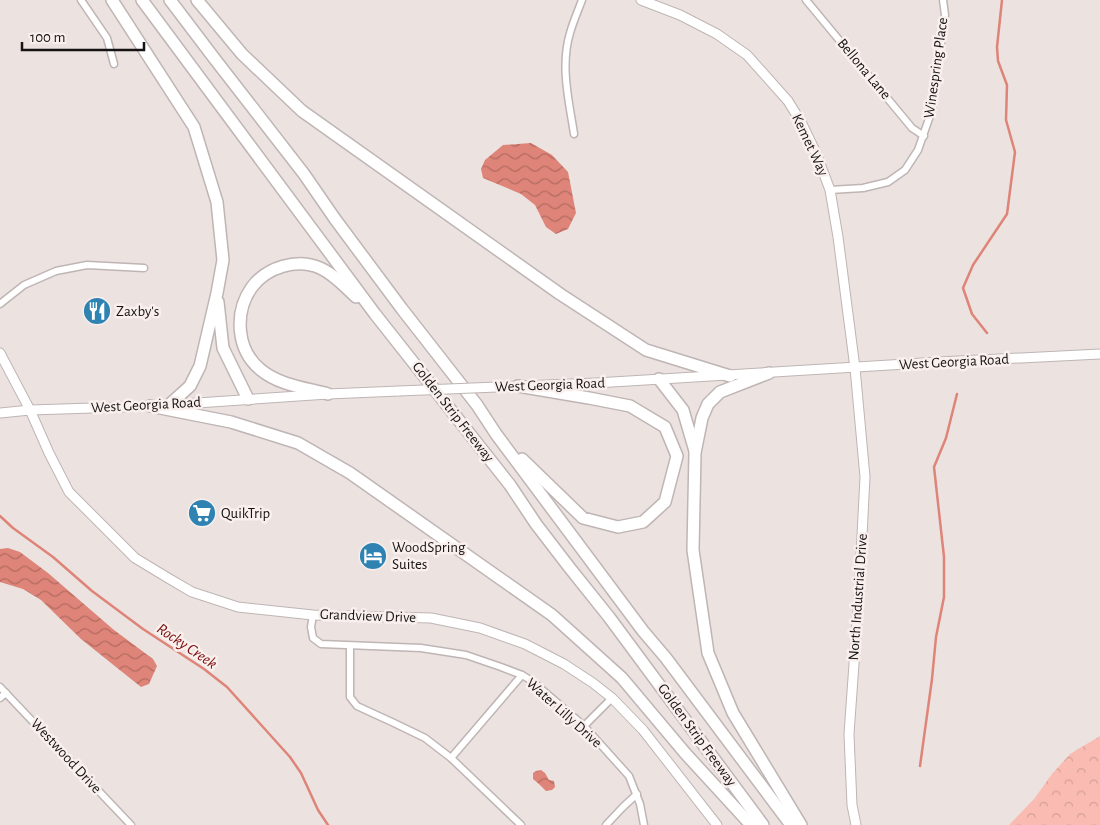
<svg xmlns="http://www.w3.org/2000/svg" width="1100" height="825" font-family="'Alegreya Sans',sans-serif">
<defs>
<pattern id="forest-crowns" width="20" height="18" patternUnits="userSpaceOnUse" patternTransform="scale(1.25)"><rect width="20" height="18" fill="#f9bbb2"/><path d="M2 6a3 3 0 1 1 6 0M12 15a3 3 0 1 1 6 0" fill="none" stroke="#d5a098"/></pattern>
<pattern id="water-waves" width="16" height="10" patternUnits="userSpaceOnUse" patternTransform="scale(1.25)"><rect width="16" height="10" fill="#de8478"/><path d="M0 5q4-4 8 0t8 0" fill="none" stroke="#b36b61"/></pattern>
</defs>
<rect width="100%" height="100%" fill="#ece3e1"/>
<polygon fill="url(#forest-crowns)" points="1100,736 1100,825 1009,825 1034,799 1052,774 1070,754"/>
<g fill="url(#water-waves)">
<polygon points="531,143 552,155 568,172 576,213 568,229 556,234 546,227 535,205 521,194 483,178 481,169 485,160 503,145"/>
<polygon points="8,548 20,552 48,573 114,630 153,659 157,666 149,684 141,687 81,639 41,600 23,589 0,582 0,549"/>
<polygon points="541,770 545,773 549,780 554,781 555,787 552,790 546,791 539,784 533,779 533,773 536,771"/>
</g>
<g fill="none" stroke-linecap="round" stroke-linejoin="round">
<g stroke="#de8478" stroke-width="2.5">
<polyline points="987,333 972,314 963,288 973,265 1007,214 1015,152 1006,120 1007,85 998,61 997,47 1002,0"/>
<polyline points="0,516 13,528 53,557 92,591 143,629 204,669 227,687 290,757 301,773 318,810 328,825"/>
<polyline points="920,766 932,679 936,637 944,597 944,557 934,467 946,438 957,394"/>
</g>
<defs>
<g id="street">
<polyline points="81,0 107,38 114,64"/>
<polyline points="806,0 912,128 924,136"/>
<path d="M574 134C569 101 560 66 570 33 573 22 578 11 582 0"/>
<polyline points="830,190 863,188 888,182 905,170 918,150 932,110 945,15 943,0"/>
<polyline points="0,304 24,285 56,271 87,265 144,268"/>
<polyline points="313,615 311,627 313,638 321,644 421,648 466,655 501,667 522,675 532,681 584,726 629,776 640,804 644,825"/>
<polyline points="350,646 350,697 357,706 394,723 425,738 451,758 521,825"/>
<polyline points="0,687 131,825"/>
<polyline points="0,698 6,693"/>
<polyline points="584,726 612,698"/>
<polyline points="451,758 522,675"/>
<polyline points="606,825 623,807 637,794"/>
</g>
<g id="secondary">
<polyline points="641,0 680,15 717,34 747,55 788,101 801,122 816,153 830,190 838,237 855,368 865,477 859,594 849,734 852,805 856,825"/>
<polyline points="0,353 30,410 49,453 69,492 135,558 168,578 192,592 238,607 313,615 431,618 480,628 525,644 564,664 593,683 612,698 643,730 717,825"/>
<polyline points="497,387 596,383 939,362 1100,354"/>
<polyline points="168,405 328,394 399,391"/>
<polyline points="0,413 30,410 155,406"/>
</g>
<g id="highway">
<polyline points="112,0 194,127 217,202 223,260 217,293 200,366 190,386 169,405"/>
<polyline points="142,0 375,314 510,485 536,524 569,567 609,617 763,825"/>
<polyline points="170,0 214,58 304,174 335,219 402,309 477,405 496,434 643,631 666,658 791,825"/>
<polyline points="197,0 242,54 302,111 560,294 646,350 730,376"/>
<polyline points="218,302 223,348 248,399"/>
<polyline points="769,373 720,392 708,404 702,418 695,453 693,550 708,653 733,713 801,825"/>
<polyline points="659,379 683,410 695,451"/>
<polyline points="518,386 589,398 630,406 665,427 677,456 665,502 643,522 618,527 583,518 522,459"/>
<path d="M328 394C306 388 279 385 261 370 236 350 234 312 252 287 267 267 297 258 320 268 334 274 345 287 356 297"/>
<polyline points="150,406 231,422 298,443 350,473 552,615 622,678 685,753 751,825"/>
</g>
</defs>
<use href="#street" stroke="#beb5b4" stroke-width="9"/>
<use href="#secondary" stroke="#beb5b4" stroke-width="11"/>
<use href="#highway" stroke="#beb5b4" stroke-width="14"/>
<use href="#street" stroke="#fff" stroke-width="6"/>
<use href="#secondary" stroke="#fff" stroke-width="9"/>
<use href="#highway" stroke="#fff" stroke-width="11"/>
<defs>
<polyline id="secondary-bridge" points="399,391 497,387"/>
</defs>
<use href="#secondary-bridge" stroke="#beb5b4" stroke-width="11" stroke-linecap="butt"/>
<use href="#secondary-bridge" stroke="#fff" stroke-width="9"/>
</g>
<defs>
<symbol id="restaurant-disc" viewBox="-11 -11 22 22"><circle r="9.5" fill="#2f83b3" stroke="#f9f0ee"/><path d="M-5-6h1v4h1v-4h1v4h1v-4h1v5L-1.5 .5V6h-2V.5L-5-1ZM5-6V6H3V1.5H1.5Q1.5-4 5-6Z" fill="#fff"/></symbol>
<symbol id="supermarket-disc" viewBox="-11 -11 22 22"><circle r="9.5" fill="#2f83b3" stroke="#f9f0ee"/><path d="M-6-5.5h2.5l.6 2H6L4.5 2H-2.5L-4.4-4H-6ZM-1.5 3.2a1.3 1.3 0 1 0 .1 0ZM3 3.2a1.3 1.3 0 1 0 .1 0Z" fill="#fff"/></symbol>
<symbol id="hotel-disc" viewBox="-11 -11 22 22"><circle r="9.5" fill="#2f83b3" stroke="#f9f0ee"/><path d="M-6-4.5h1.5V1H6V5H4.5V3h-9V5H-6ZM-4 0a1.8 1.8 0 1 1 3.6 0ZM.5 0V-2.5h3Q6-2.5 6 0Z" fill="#fff"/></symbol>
</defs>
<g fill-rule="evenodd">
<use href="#restaurant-disc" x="81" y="295" width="32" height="32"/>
<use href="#supermarket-disc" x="186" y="497" width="32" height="32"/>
<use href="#hotel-disc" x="357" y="540" width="32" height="32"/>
</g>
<g text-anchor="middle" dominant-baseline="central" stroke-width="5" stroke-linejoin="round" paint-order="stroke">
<g font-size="15" fill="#161313" stroke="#f9f0ee">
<text transform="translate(936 68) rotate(-82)">Winespring Place</text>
<text transform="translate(864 69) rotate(50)">Bellona Lane</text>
<text transform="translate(810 145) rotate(65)">Kemet Way</text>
<text transform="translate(954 362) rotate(-3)">West Georgia Road</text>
<text transform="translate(550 385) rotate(-2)">West Georgia Road</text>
<text transform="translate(146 405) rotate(-3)">West Georgia Road</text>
<text transform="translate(453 412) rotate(52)">Golden Strip Freeway</text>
<text transform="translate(858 597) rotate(-86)">North Industrial Drive</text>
<text transform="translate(368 616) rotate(2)">Grandview Drive</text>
<text transform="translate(564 713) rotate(42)">Water Lilly Drive</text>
<text transform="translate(697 735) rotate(54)">Golden Strip Freeway</text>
<text transform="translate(66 756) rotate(47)">Westwood Drive</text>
</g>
<g font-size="15" fill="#161313" stroke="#f9f0ee" text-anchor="start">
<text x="116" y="311">Zaxby's</text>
<text x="221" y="513">QuikTrip</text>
<text x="392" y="547">WoodSpring<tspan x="392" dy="17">Suites</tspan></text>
</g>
<g font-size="16" font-style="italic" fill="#7a0a09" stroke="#f9f0ee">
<text transform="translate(187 646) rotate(34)">Rocky Creek</text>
</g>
</g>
<path d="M22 42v8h122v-8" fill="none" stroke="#161313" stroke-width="2.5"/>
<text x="30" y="42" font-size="15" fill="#161313" stroke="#f9f0ee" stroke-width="4" paint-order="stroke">100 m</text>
</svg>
